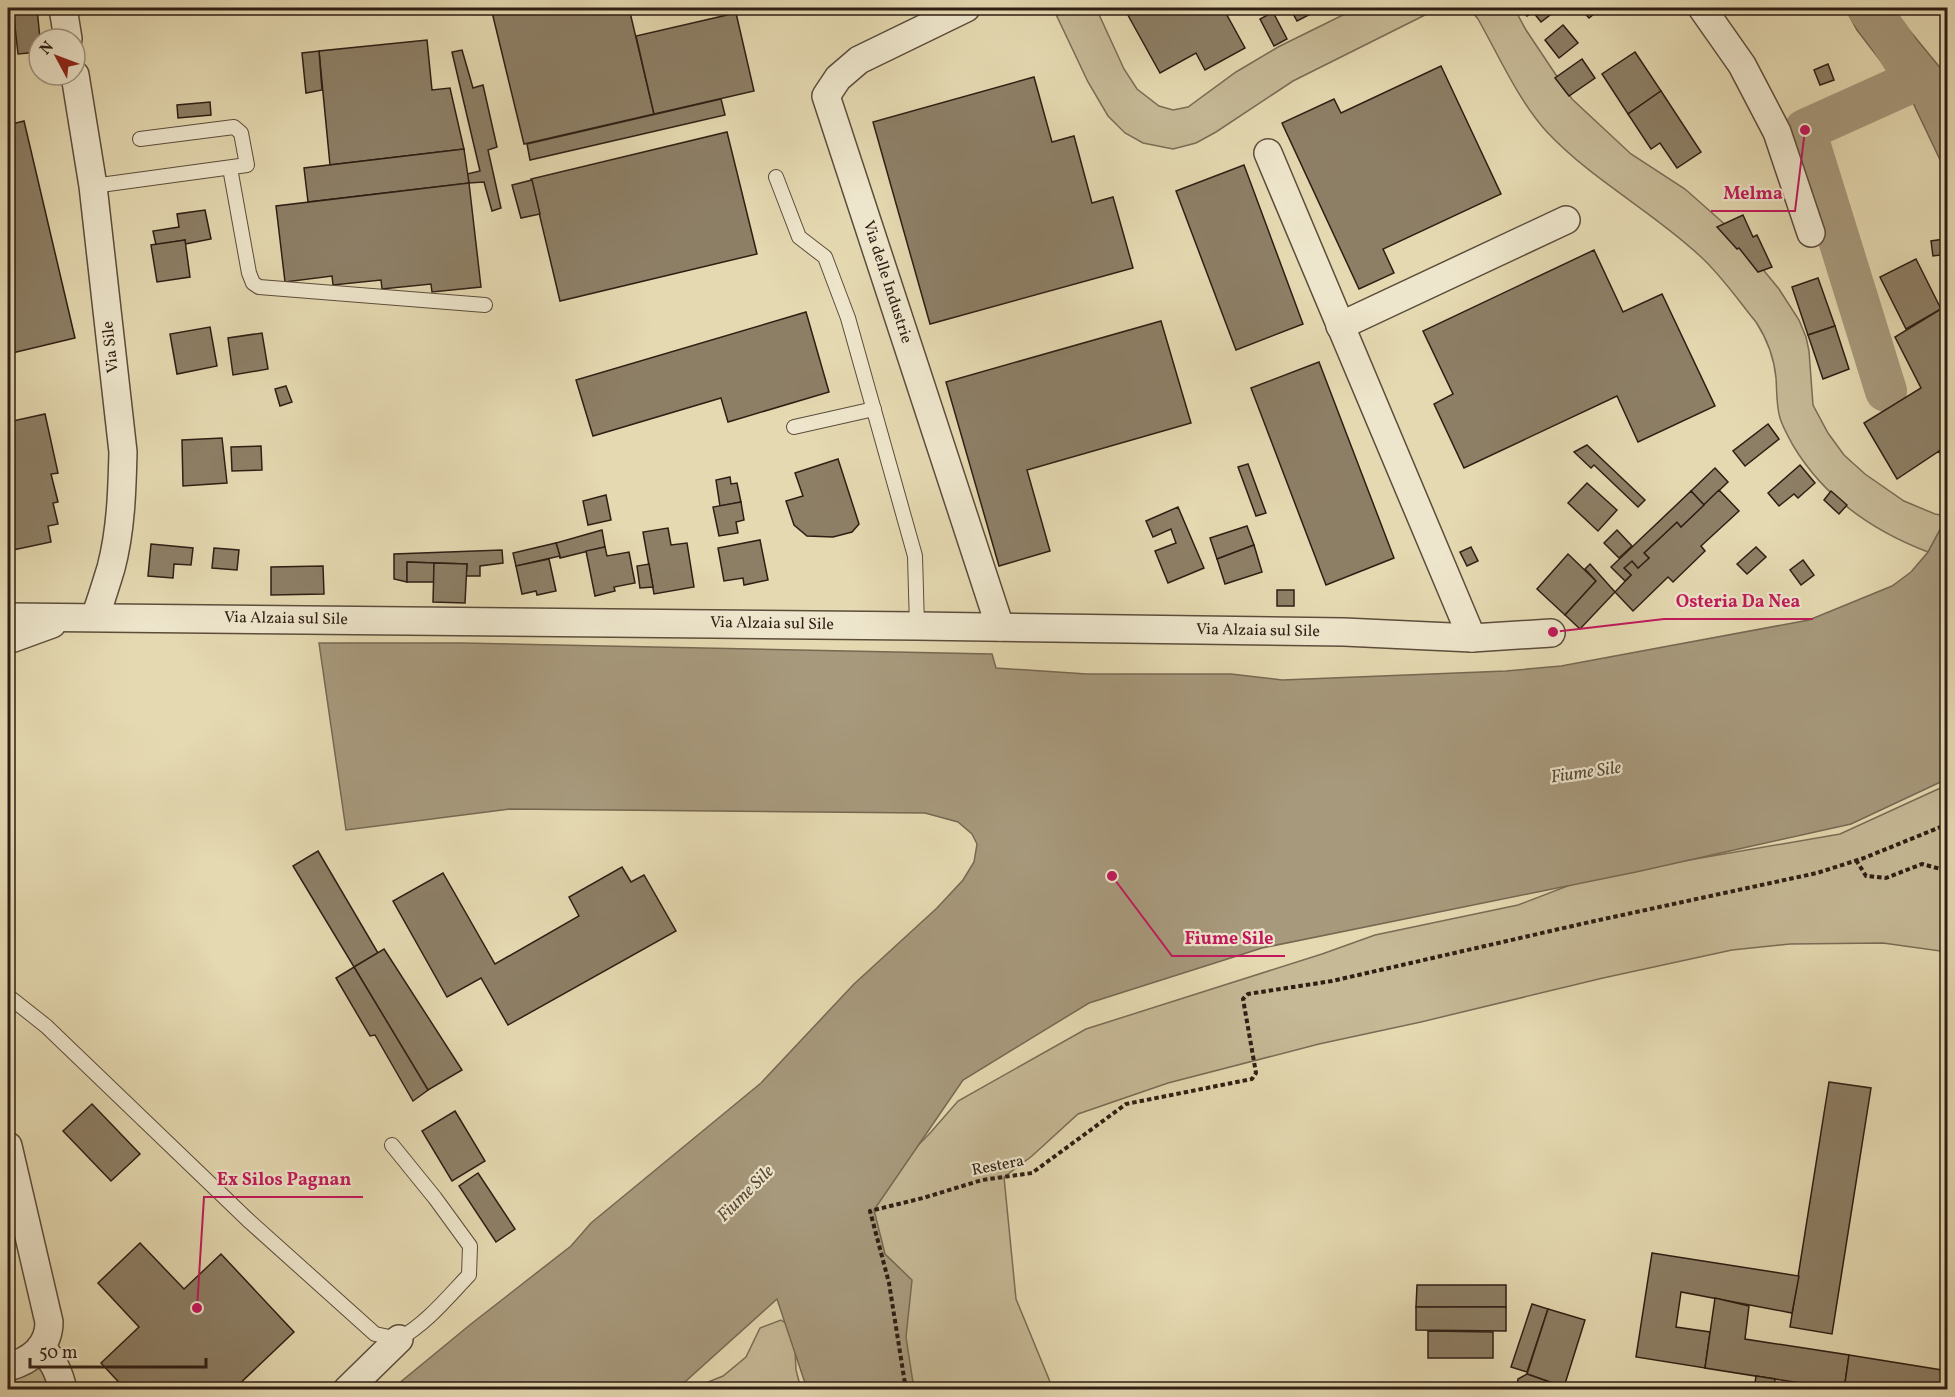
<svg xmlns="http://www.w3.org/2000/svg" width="1955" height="1397" font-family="Vollkorn,serif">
<rect width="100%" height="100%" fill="#e5d9b1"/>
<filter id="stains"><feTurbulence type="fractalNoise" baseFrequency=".00333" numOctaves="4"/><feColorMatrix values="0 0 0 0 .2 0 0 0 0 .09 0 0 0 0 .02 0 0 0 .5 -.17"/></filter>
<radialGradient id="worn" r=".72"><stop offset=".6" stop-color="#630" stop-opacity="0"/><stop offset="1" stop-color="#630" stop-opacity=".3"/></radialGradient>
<g fill="#c6b996" stroke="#7a6c55" stroke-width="1.5">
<polygon points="1053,8 1096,8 1124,69 1137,89 1159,106 1173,110 1188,107 1236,72 1278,47 1357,8 1439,8 1293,81 1216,132 1196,143 1173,149 1143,143 1125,133 1108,116 1088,82"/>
<path d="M1469 8H1514L1526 30 1572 99 1631 154 1685 189 1729 228 1779 289 1799 320 1806 337 1809 351 1813 405 1828 433 1844 455 1865 474 1904 501 1935 514 1947 516 1928 552C1873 531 1825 498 1794 447 1789 438 1783 428 1780 418 1776 404 1777 391 1776 378 1774 357 1767 339 1756 322 1738 300 1721 275 1700 256 1652 211 1592 180 1547 132 1518 100 1499 56 1478 19Z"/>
<polygon points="1947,785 1947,952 1883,943 1790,944 1732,950 1603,978 1421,1022 1319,1044 1168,1083 1078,1114 1032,1156 1004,1177 1016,1299 1053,1389 885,1389 859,1206 931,1132 958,1101 1086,1029 1322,954 1375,935 1518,905 1591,877 1840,834"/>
<polygon points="781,1320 794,1329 796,1370 801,1389 695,1390 698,1386 723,1376 746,1357 760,1328"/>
<polygon points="42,1350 49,1389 8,1389 8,1351"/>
</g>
<g fill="#a7997c" stroke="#776852" stroke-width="1.5">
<polygon points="1845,8 1891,8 1947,76 1947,191 1947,180 1942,164 1913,103 1857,30"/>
<polygon points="1947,517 1947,779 1851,824 1636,872 1262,948 1089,1003 963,1080 874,1210 885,1254 912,1280 906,1337 914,1389 807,1389 777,1299 677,1389 392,1389 471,1324 571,1246 591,1223 761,1083 854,984 937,908 963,880 974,862 977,844 972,834 958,822 925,813 510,809 346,830 319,643 463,643 992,654 996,668 1087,674 1231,674 1282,680 1506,671 1561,666 1809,620 1892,586 1911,572 1928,552"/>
</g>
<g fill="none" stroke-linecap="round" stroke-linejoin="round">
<polyline stroke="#a7997c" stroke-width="42" points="1868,8 1889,36 1916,80 1805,130 1886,391"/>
</g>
<g fill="#8d7f66" stroke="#2e1e14" stroke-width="1.5">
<polygon points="13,8 37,8 40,39 39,52 18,54"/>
<polygon points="491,8 629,8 654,114 524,144"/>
<polygon points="1124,8 1223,8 1245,48 1205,70 1196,53 1160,73"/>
<polygon points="1290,8 1322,8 1297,21"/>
<polygon points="1521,8 1545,8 1550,15 1541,22 1533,12 1527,16"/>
<polygon points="1580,8 1597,8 1599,10 1589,18"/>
<polygon points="1273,12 1287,39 1274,46 1260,19"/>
<polygon points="736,13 754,91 654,114 636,36"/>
<polygon points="1563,25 1578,43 1559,58 1545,40"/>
<polygon points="427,40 432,90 450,88 464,149 330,165 319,51"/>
<polygon points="462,50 473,88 483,85 497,147 488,150 501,208 492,211 484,182 469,183 467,174 480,171 452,52"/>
<polygon points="319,51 322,90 306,93 302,53"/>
<polygon points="1635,52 1661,91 1628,114 1602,74"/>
<polygon points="1582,59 1595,78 1569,96 1555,78"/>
<polygon points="1828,64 1834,80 1820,85 1814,70"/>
<polygon points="1441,66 1501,194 1383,249 1394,273 1359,289 1282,123 1334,99 1341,113"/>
<polygon points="1034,77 1052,142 1074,136 1092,203 1113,197 1133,268 930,324 873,122"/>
<polygon points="1661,91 1701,152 1677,168 1660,143 1651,149 1628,114"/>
<polygon points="721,99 725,115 530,160 527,144"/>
<polygon points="210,102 211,115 178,118 177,105"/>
<polygon points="24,121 75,338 8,354 8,125"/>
<polygon points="727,132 757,254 560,301 531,179"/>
<polygon points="464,149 469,183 308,202 304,168"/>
<polygon points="1244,165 1303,324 1236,350 1176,191"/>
<polygon points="532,180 540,214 521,218 512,185"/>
<polygon points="469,183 481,287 432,292 431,284 382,289 381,280 333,285 332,276 285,282 276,206"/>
<polygon points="205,210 211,239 185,244 185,240 156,245 153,231 179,227 177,214"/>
<polygon points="1743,215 1753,237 1757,235 1772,267 1758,272 1739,248 1737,249 1717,227"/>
<polygon points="1944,239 1948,241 1948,254 1933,256 1931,241"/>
<polygon points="185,240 190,277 157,282 151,245"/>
<polygon points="1594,250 1623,312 1662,294 1715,406 1638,442 1617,396 1464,468 1434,404 1453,394 1423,331"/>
<polygon points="1916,259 1941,309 1906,329 1880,277"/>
<polygon points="1818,278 1835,326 1808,335 1792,287"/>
<polygon points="1941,309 1942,312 1948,309 1948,445 1897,479 1864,423 1921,388 1895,337"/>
<polygon points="806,312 829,392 728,422 721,398 593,436 576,380"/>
<polygon points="1161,321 1191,423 1027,470 1050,551 999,566 946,382"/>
<polygon points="1835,326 1849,369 1823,379 1808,335"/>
<polygon points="210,327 217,366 177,374 170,334"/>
<polygon points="262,333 268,369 233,375 228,338"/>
<polygon points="1319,362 1394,558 1326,585 1251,388"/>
<polygon points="286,386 292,402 280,406 275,389"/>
<polygon points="45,414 58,473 51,474 58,502 53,503 58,524 48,526 51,542 8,551 8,422"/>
<polygon points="1768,424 1779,439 1745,466 1733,451"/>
<polygon points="222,438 227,483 183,486 182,440"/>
<polygon points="1587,445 1645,500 1638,507 1594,465 1591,468 1574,452"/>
<polygon points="1948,445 1948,456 1938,452"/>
<polygon points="261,446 262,470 232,471 231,447"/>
<polygon points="838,459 859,524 852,532 833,537 807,536 794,525 786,501 803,496 795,473"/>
<polygon points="1248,464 1266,513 1256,516 1238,467"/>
<polygon points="1800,465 1815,483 1798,498 1794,494 1779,506 1768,493"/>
<polygon points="1715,468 1728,482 1704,505 1691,491"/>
<polygon points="730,477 731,484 737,483 741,502 720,506 716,480"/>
<polygon points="1587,483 1617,510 1598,531 1568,503"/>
<polygon points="1719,490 1739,511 1701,546 1705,551 1673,582 1668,577 1633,611 1615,592 1631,575 1624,568 1632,561 1638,568 1649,558 1644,553 1677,522 1681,527"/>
<polygon points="1691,491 1704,505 1681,527 1677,522 1644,553 1649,558 1638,568 1632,561 1624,568 1631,575 1625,581 1611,567"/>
<polygon points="1831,491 1847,505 1839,514 1824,500"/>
<polygon points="606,495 611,520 588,525 583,501"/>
<polygon points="741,502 744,520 736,522 738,533 719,536 713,507"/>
<polygon points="1178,507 1204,568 1168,583 1155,551 1176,543 1171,529 1153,537 1146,521"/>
<polygon points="1247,526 1254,545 1217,559 1210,538"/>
<polygon points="668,528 671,545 687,543 694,587 654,594 643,532"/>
<polygon points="602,530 605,547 560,558 556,543"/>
<polygon points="1617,530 1632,546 1619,558 1604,543"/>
<polygon points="760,540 768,580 744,585 743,578 724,581 718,548"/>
<polygon points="556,543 560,556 516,566 513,553"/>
<polygon points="151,544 193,548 191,565 174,564 173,578 148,576"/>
<polygon points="1254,545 1262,572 1225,584 1217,559"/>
<polygon points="605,547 607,556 629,552 635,583 614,587 615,591 595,596 586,551"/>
<polygon points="1471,547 1478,561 1467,566 1460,552"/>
<polygon points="1756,547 1766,557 1747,574 1737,564"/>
<polygon points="214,548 239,550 237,570 212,568"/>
<polygon points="502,550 503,563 480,566 480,576 466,576 467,564 407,562 407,582 394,579 394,554"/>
<polygon points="1568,554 1596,581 1565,615 1537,589"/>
<polygon points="549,559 556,591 537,595 536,591 522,594 516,566"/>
<polygon points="1803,560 1814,575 1801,585 1790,570"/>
<polygon points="407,562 434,563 434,582 407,582"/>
<polygon points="434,563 467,564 465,603 433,602"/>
<polygon points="649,564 653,587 640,588 637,566"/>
<polygon points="1590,564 1615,592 1580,629 1565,615 1596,581 1585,569"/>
<polygon points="323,566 324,594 271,595 271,567"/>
<rect x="1277" y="590" width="17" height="16"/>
<polygon points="318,851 378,953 354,967 293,866"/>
<polygon points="622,867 631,882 644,875 676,931 508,1025 481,978 447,997 393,901 443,873 495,964 579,916 569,897"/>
<polygon points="384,949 462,1070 428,1090 354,967"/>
<polygon points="354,967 428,1090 413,1101 375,1035 370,1036 336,978"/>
<polygon points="1829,1082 1871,1088 1832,1334 1790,1327"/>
<polygon points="92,1104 140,1154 111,1181 63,1131"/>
<polygon points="455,1111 485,1161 452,1181 422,1131"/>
<polygon points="478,1173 515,1229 496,1242 459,1186"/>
<polygon points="140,1243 184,1289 221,1254 294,1332 233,1390 126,1390 101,1363 139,1327 98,1283"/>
<polygon points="1652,1253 1799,1276 1792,1313 1681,1292 1676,1327 1710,1332 1705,1368 1636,1357"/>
<polygon points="1417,1285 1506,1285 1506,1307 1416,1307"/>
<polygon points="1715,1298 1749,1306 1745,1339 1849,1355 1844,1390 1705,1368"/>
<polygon points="1532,1304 1548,1309 1527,1372 1511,1367"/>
<polygon points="1416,1307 1506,1307 1506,1331 1416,1330"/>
<polygon points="1548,1309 1585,1320 1564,1387 1527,1374"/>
<polygon points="1428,1331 1493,1332 1493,1358 1428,1358"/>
<polygon points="1849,1355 1948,1371 1948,1390 1844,1390"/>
<polygon points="1527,1374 1564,1387 1570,1390 1520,1390 1517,1385 1518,1379"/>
<polygon points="1756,1376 1775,1379 1774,1390 1754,1390"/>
</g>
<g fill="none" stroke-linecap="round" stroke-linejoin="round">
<defs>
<g id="service">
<polyline points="230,168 249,273 253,283 259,287 485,305"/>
<polyline points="776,177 799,237 825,257 848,318 915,556 917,626"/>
<polyline points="93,186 247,165 241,133 234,127 140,139"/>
<polyline points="794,427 874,409"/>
<path d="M8 996 46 1026 248 1220 375 1334 399 1339C427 1323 447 1298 469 1275L470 1246 435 1198 392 1145"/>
</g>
<g id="minor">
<polyline points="63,8 68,39"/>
<polyline points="966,8 859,60 838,78 826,96 1000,627"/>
<polyline points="1702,8 1742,65 1777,132 1811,233"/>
<path d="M75 75 93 186 123 452C122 491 121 530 111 568 106 584 101 601 95 617"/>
<polyline points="1268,153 1472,638"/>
<polyline points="1340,326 1566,220"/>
<polyline points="8,617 917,626 1344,632 1472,638 1551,633"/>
<polyline points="8,640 52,624"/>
<path d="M8 1146 49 1322C49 1347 30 1361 8 1367"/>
<path d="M41 1347C53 1360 59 1372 63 1390"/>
<polyline points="347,1390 399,1339"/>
</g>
</defs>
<use href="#service" stroke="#5c4d3b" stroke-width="16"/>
<use href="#minor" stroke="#5c4d3b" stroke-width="30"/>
<g stroke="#2e1e14" stroke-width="4" stroke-dasharray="4.5 3" stroke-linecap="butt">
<polyline points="1856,860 1866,876 1886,878 1922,864 1948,871"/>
<polyline points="906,1390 889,1283 870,1211 923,1198 982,1180 1032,1173 1126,1104 1252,1079 1256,1073 1243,999 1248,994 1332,981 1590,922 1817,873 1864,858 1948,824"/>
</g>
<use href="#service" stroke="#eee6cc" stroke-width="14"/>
<use href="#minor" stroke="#eee6cc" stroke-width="27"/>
</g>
<g text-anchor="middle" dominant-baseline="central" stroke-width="4.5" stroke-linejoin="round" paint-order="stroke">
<g font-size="16" fill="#2e1e14" stroke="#eee6cc">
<text transform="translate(887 282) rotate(72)">Via delle Industrie</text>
<text transform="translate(111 347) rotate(-96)">Via Sile</text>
<text transform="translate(286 619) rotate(1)">Via Alzaia sul Sile</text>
<text transform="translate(772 624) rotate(1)">Via Alzaia sul Sile</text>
<text transform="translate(1258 631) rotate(1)">Via Alzaia sul Sile</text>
<text transform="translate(998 1166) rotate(-11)">Restera</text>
</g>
<g font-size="18" font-style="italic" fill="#584938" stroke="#eee6cc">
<text transform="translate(1586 773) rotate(-8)">Fiume Sile</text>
<text transform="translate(746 1194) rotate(-45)">Fiume Sile</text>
</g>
</g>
<path fill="none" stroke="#c2185b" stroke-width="2" d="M1805 130L1795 211H1711M1553 632L1664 619H1813M1112 876L1172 956H1285M197 1308L204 1197H363"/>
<g fill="#c2185b" stroke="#eee6cc" stroke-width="2">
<circle cx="1805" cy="130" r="6"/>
<circle cx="1553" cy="632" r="6"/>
<circle cx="1112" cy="876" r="6"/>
<circle cx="197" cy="1308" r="6"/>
</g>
<g font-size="18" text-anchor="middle" font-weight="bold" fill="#c2185b" stroke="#eee6cc" stroke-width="4.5" stroke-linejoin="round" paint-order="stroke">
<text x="1753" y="199">Melma</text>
<text x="1738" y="607">Osteria Da Nea</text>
<text x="1229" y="944">Fiume Sile</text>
<text x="284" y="1185">Ex Silos Pagnan</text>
</g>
<rect width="1955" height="1397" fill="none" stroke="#e5d9b1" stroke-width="30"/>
<rect x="9" y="9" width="1937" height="1379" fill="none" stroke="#2e1e14" stroke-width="3"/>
<rect x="15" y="15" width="1925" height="1367" fill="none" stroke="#2e1e14" stroke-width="1.5"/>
<g transform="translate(57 57) rotate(311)"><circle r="28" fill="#eee6cc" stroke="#a19682" stroke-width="1.5"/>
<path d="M0-4.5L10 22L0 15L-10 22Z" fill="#8f2418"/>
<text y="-9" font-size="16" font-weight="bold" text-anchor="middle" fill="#2e1e14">N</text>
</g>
<path d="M30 1358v9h176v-9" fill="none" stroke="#2e1e14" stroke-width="3"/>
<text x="39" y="1358" font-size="18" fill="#2e1e14" stroke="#eee6cc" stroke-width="4.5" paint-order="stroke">50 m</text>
<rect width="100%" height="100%" filter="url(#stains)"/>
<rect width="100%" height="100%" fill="url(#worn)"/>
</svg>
